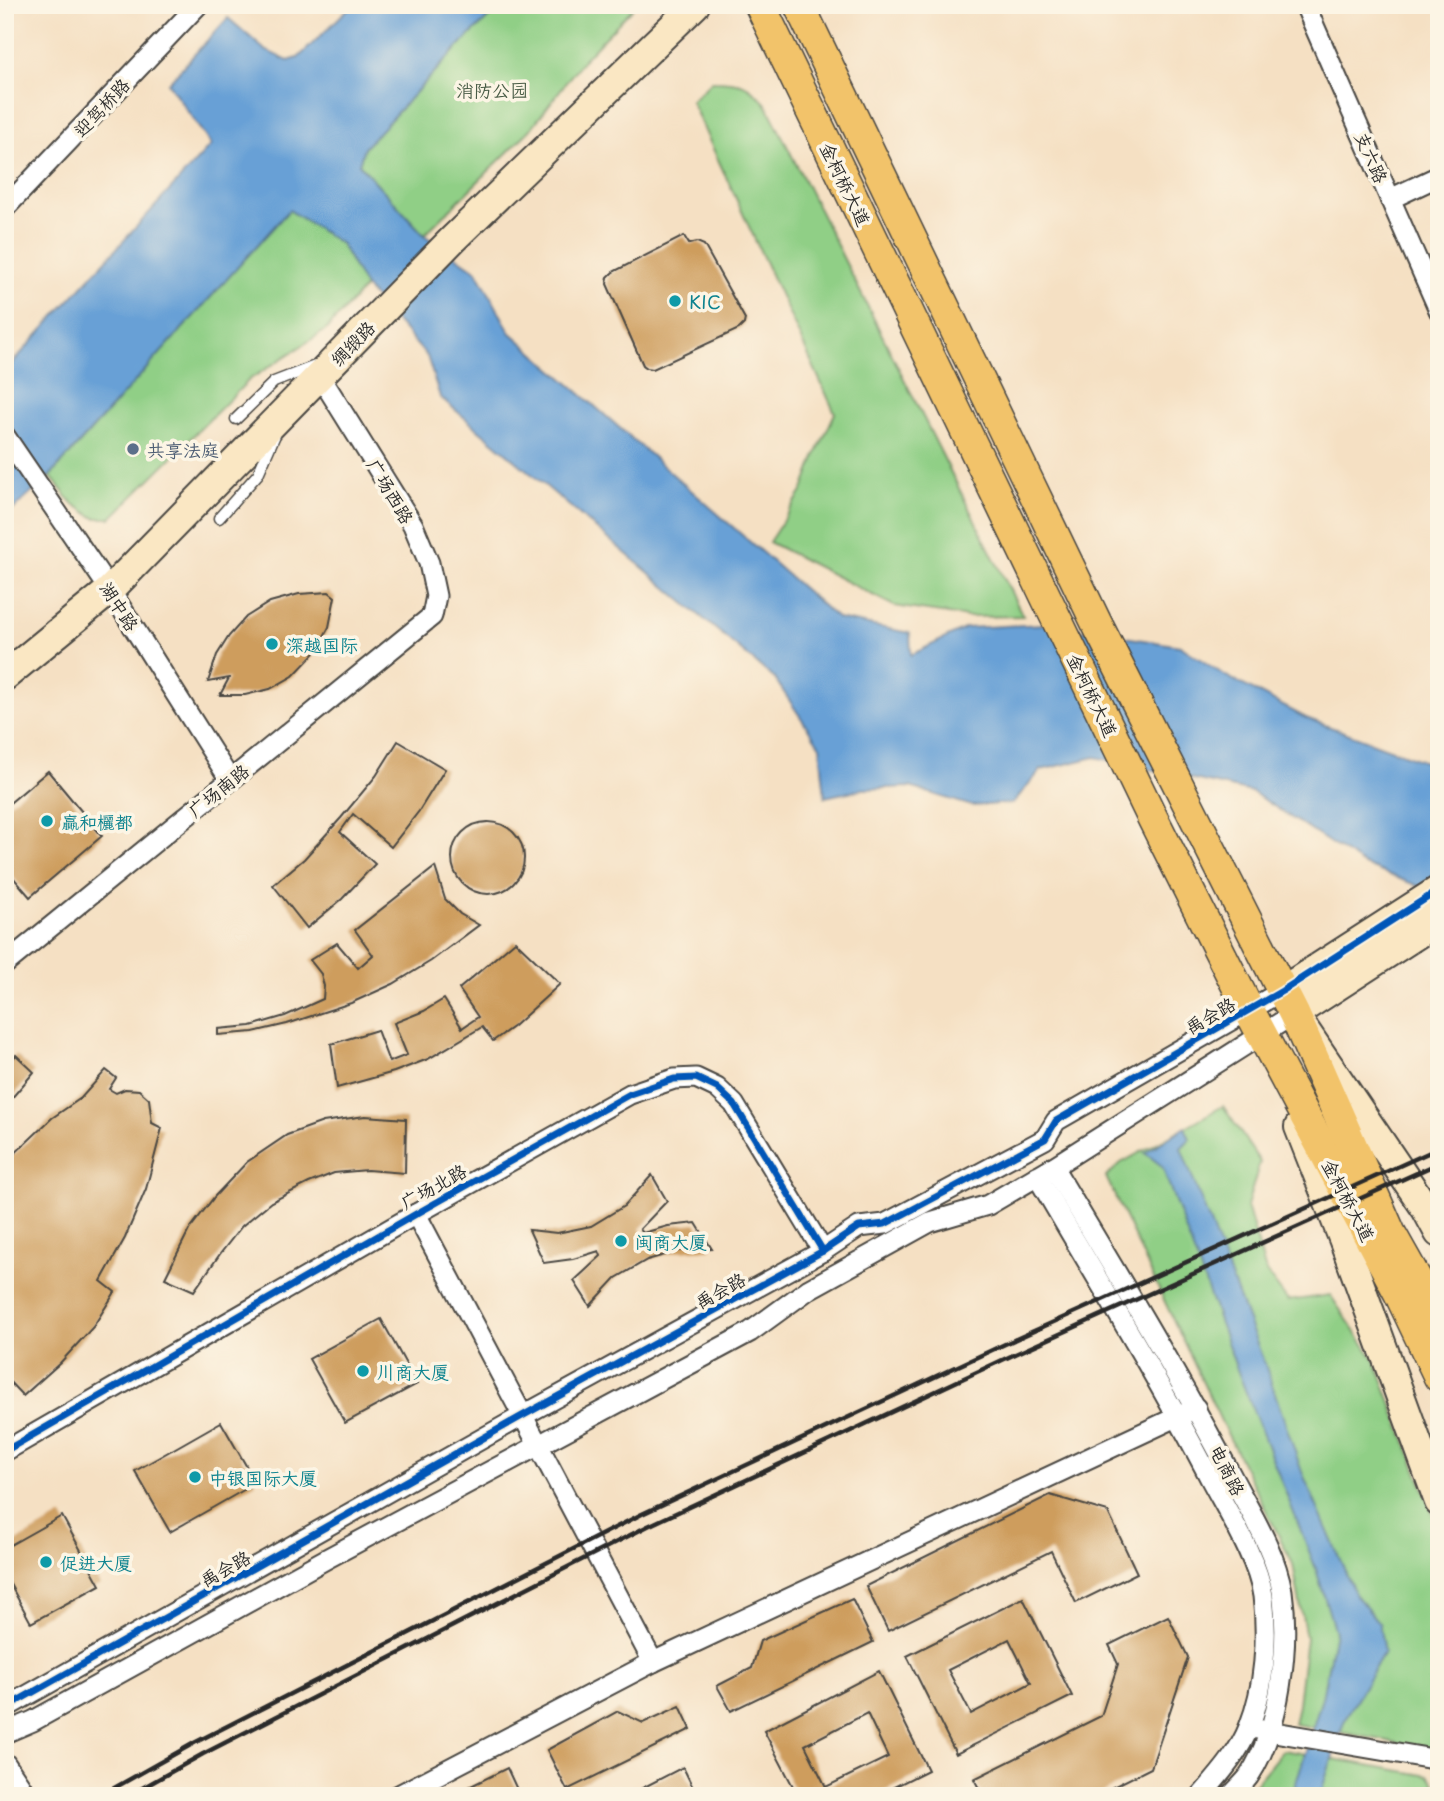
<svg xmlns="http://www.w3.org/2000/svg" width="1444" height="1801" font-family="'Playpen Sans','LXGW WenKai TC',sans-serif">
<rect width="100%" height="100%" fill="#fcf5e5"/>
<filter id="ink" filterUnits="userSpaceOnUse"><feTurbulence type="fractalNoise" baseFrequency=".0143" numOctaves="2"/><feDisplacementMap in="SourceGraphic" scale="14" xChannelSelector="R" yChannelSelector="G"/><feConvolveMatrix kernelMatrix="1 2 1 2 8 2 1 2 1" color-interpolation-filters="sRGB"/></filter>
<filter id="wash" filterUnits="userSpaceOnUse"><feTurbulence type="fractalNoise" baseFrequency=".00686" numOctaves="4" result="noise"/><feDisplacementMap in="SourceGraphic" scale="28" xChannelSelector="R" yChannelSelector="G"/><feGaussianBlur stdDeviation="1.57" result="paint"/><feColorMatrix in="noise" values="0 0 0 0 0 0 0 0 0 0 0 0 0 0 0 0 0 1.4 0 .05"/><feComposite in="paint" operator="in"/></filter>
<g filter="url(#wash)">
<rect width="100%" height="100%" fill="#f5e0c3"/>
<g fill="#90cf86" stroke="#5e7d58" stroke-width="2">
<polygon points="501,5 636,5 583,60 530,130 424,235 359,164 364,148 457,48"/>
<path d="M712 81C740 81 748 83 766 104L1023 616 968 617 894 606 769 542 803 490 816 455 835 413 691 101Z"/>
<polygon points="289,210 341,244 365,287 326,330 249,380 111,518 95,518 72,503 50,476"/>
<polygon points="1223,1106 1260,1162 1247,1206 1266,1272 1288,1301 1330,1295 1375,1360 1433,1514 1439,1536 1437,1750 1294,1724 1298,1704 1306,1638 1293,1564 1221,1421 1106,1177 1121,1163"/>
<polygon points="1283,1750 1429,1776 1435,1783 1430,1796 1245,1796"/>
</g>
<g fill="#67a0d6" stroke="#496680" stroke-width="2">
<polygon points="352,5 501,5 457,48 364,148 359,164 424,235 477,271 510,332 838,619 910,633 911,655 966,628 1044,624 1180,646 1224,675 1306,718 1439,767 1439,894 1364,865 1252,792 1095,757 1041,770 1013,803 972,806 910,787 862,789 825,797 820,746 775,679 440,397 427,356 365,287 341,244 289,210 50,476 5,517 5,371 211,145 168,83 228,18 265,50 288,61 298,58"/>
<polygon points="1185,1127 1190,1139 1181,1148 1266,1367 1302,1472 1355,1594 1379,1623 1384,1652 1345,1719 1323,1786 1323,1796 1292,1796 1322,1698 1335,1632 1316,1569 1238,1372 1162,1166 1145,1153"/>
</g>
<g id="blocks">
<g fill="#ce9d5d" fill-rule="evenodd">
<polygon points="684,236 689,244 697,242 704,245 745,319 744,324 739,329 653,369 647,368 643,365 607,284 608,277 613,272"/>
<polygon points="329,592 335,597 329,627 315,653 293,676 270,689 245,695 220,695 229,678 208,682 217,655 229,636 246,617 270,602 299,594"/>
<polygon points="398,741 445,769 419,811 391,847 353,814 340,832 375,864 342,899 307,928 273,885 304,859 341,818 376,776"/>
<polygon points="48,771 102,836 30,897 5,868 5,807"/>
<circle cx="488" cy="858" r="36"/>
<polygon points="435,867 445,899 460,914 479,925 431,961 393,984 351,1003 287,1024 253,1032 218,1035 218,1029 251,1026 285,1016 323,999 324,986 321,974 310,960 337,943 358,968 373,955 355,930"/>
<polygon points="515,941 560,984 514,1026 493,1041 482,1027 428,1059 394,1072 337,1088 331,1044 377,1030 389,1062 407,1055 394,1023 424,1011 444,999 462,1028 478,1017 459,989"/>
<polygon points="16,1055 34,1072 5,1106 5,1058 10,1062"/>
<polygon points="106,1070 116,1078 109,1089 116,1093 125,1089 139,1090 149,1099 152,1123 162,1128 146,1189 125,1238 101,1281 115,1292 93,1327 60,1363 23,1396 5,1377 5,1170 10,1158 52,1118 81,1098"/>
<polygon points="365,1116 406,1119 405,1173 367,1170 334,1173 309,1183 271,1202 242,1226 220,1254 194,1291 165,1278 189,1230 215,1196 247,1162 287,1135 323,1122"/>
<polygon points="652,1175 667,1201 640,1229 643,1233 668,1226 696,1223 712,1249 679,1251 647,1260 616,1278 590,1306 574,1281 601,1256 599,1251 573,1259 544,1263 529,1230 557,1233 591,1226 624,1206"/>
<polygon points="381,1319 417,1384 345,1423 309,1359"/>
<polygon points="221,1422 256,1483 170,1532 135,1471"/>
<polygon points="1050,1495 1108,1512 1137,1573 1076,1603 1051,1551 888,1631 866,1586"/>
<polygon points="62,1516 100,1585 31,1623 5,1575 5,1548"/>
<path d="M1023 1598 1072 1696 956 1754 907 1656ZM1009 1639 1031 1683 971 1714 948 1670Z"/>
<polygon points="852,1599 873,1642 731,1711 717,1686 752,1668 760,1641"/>
<polygon points="1168,1616 1188,1657 1151,1768 1095,1796 983,1796 974,1779 1101,1716 1118,1664 1109,1645"/>
<path d="M879 1671 928 1770 876 1796H798L764 1731ZM867 1713 888 1757 826 1787 805 1745Z"/>
<polygon points="680,1706 691,1729 567,1790 547,1750 618,1711 643,1723"/>
<polygon points="683,1767 697,1796 627,1796"/>
<polygon points="507,1768 520,1796 451,1796"/>
</g>
</g>
</g>
<g filter="url(#ink)">
<use href="#blocks" fill-opacity="0" stroke="#494642" stroke-width="2"/>
<g fill="none" stroke-linecap="round" stroke-linejoin="round">
<defs>
<g id="lane">
<polyline points="236,419 274,382 318,365"/>
<polyline points="219,518 258,474 275,435"/>
</g>
<g id="street">
<polyline points="1305,5 1439,310"/>
<polyline points="1390,199 1439,176"/>
<polyline points="5,208 198,5"/>
<polyline points="5,436 110,590 230,780"/>
<polyline points="5,964 432,616 436,596 429,563 413,525 320,376"/>
<path d="M1053 1167C1114 1269 1176 1370 1231 1475 1250 1512 1275 1550 1282 1591 1290 1646 1280 1729 1249 1776 1244 1783 1237 1789 1231 1796"/>
<path d="M1037 1176C1096 1277 1157 1376 1211 1480 1228 1512 1258 1560 1263 1596 1268 1638 1265 1687 1249 1727 1239 1753 1219 1775 1201 1796"/>
<polyline points="416,1214 653,1662"/>
<polyline points="5,1451 416,1214 630,1094 674,1079 696,1078 717,1088 734,1104 823,1251"/>
<polyline points="5,1708 524,1415 823,1251 859,1227 885,1224 1045,1139 1056,1121 1282,991"/>
<polyline points="1257,1729 1439,1760"/>
<polyline points="5,1733 33,1721 328,1558 750,1332 809,1289 930,1222 988,1205 1053,1167 1294,1014"/>
<polyline points="5,1763 27,1796"/>
<polyline points="397,1796 653,1662 1196,1408"/>
</g>
<g id="secondary">
<polyline points="5,676 110,590 453,239 695,5"/>
<polyline points="1439,920 1294,1014 1426,1209 1439,1233"/>
<polyline points="1282,991 1439,890"/>
<polyline points="1299,1127 1344,1241 1439,1502"/>
</g>
<g id="primary">
<polyline points="760,5 1153,819 1249,1010 1399,1293 1439,1377"/>
<polyline points="799,5 1096,622 1294,1014 1390,1232 1439,1319"/>
</g>
</defs>
<use href="#lane" stroke="#494642" stroke-width="13"/>
<use href="#street" stroke="#494642" stroke-width="23"/>
<use href="#secondary" stroke="#494642" stroke-width="32"/>
<use href="#primary" stroke="#494642" stroke-width="33"/>
<use href="#lane" stroke="#fff" stroke-width="10"/>
<use href="#street" stroke="#fff" stroke-width="19"/>
<use href="#secondary" stroke="#fae7c3" stroke-width="28"/>
<use href="#primary" stroke="#f2c36a" stroke-width="30"/>
<g stroke="#2b2b2b" stroke-width="4.5">
<polyline points="100,1796 196,1742 642,1514 1005,1344 1439,1148"/>
<polyline points="128,1796 203,1754 648,1526 1011,1356 1439,1163"/>
</g>
<defs>
<g id="cycleway">
<polyline points="5,1451 416,1214 630,1094 674,1079 696,1078 717,1088 734,1104 823,1251"/>
<polyline points="5,1708 524,1415 823,1251 859,1227 885,1224 1045,1139 1056,1121 1282,991 1439,890"/>
</g>
</defs>
<use href="#cycleway" stroke="#fcf5e5" stroke-width="11"/>
<use href="#cycleway" stroke="#0057b8" stroke-width="7"/>
</g>
</g>
<g fill="#0f9aa8" stroke="#fcf5e5" stroke-width="2.5">
<circle cx="675" cy="301" r="7"/>
<circle cx="272" cy="644" r="7"/>
<circle cx="47" cy="821" r="7"/>
<circle cx="621" cy="1241" r="7"/>
<circle cx="363" cy="1371" r="7"/>
<circle cx="195" cy="1477" r="7"/>
<circle cx="46" cy="1562" r="7"/>
</g>
<circle fill="#5c6f8a" stroke="#fcf5e5" stroke-width="2.5" cx="133" cy="449" r="7"/>
<g text-anchor="middle" dominant-baseline="central" stroke-width="7" stroke-linejoin="round" paint-order="stroke">
<g font-size="18" fill="#495c46" stroke="#fcf5e5">
<text x="492" y="89">消防公园</text>
</g>
<g font-size="18" fill="#2b2b2b" stroke="#fcf5e5">
<text transform="translate(101 107) rotate(-47)">迎驾桥路</text>
<text transform="translate(1372 157) rotate(66)">支六路</text>
<text transform="translate(846 184) rotate(64)">金柯桥大道</text>
<text transform="translate(352 343) rotate(-46)">绸缎路</text>
<text transform="translate(391 491) rotate(59)">广场西路</text>
<text transform="translate(120 606) rotate(57)">湖中路</text>
<text transform="translate(1093 695) rotate(64)">金柯桥大道</text>
<text transform="translate(218 790) rotate(-39)">广场南路</text>
<text transform="translate(1210 1015) rotate(-30)">禹会路</text>
<text transform="translate(433 1186) rotate(-29)">广场北路</text>
<text transform="translate(1349 1200) rotate(62)">金柯桥大道</text>
<text transform="translate(720 1290) rotate(-29)">禹会路</text>
<text transform="translate(1228 1470) rotate(63)">电商路</text>
<text transform="translate(225 1568) rotate(-29)">禹会路</text>
</g>
<g font-size="18" fill="#0d838f" stroke="#fcf5e5" text-anchor="start">
<text x="689" y="301">KIC</text>
<text x="286" y="644">深越国际</text>
<text x="61" y="821">赢和欐都</text>
<text x="635" y="1241">闽商大厦</text>
<text x="377" y="1371">川商大厦</text>
<text x="209" y="1477">中银国际大厦</text>
<text x="60" y="1562">促进大厦</text>
</g>
<g font-size="18" fill="#4e5e75" stroke="#fcf5e5" text-anchor="start">
<text x="147" y="449">共享法庭</text>
</g>
</g>
<rect width="1444" height="1801" fill="none" stroke="#fcf5e5" stroke-width="28"/>
</svg>
